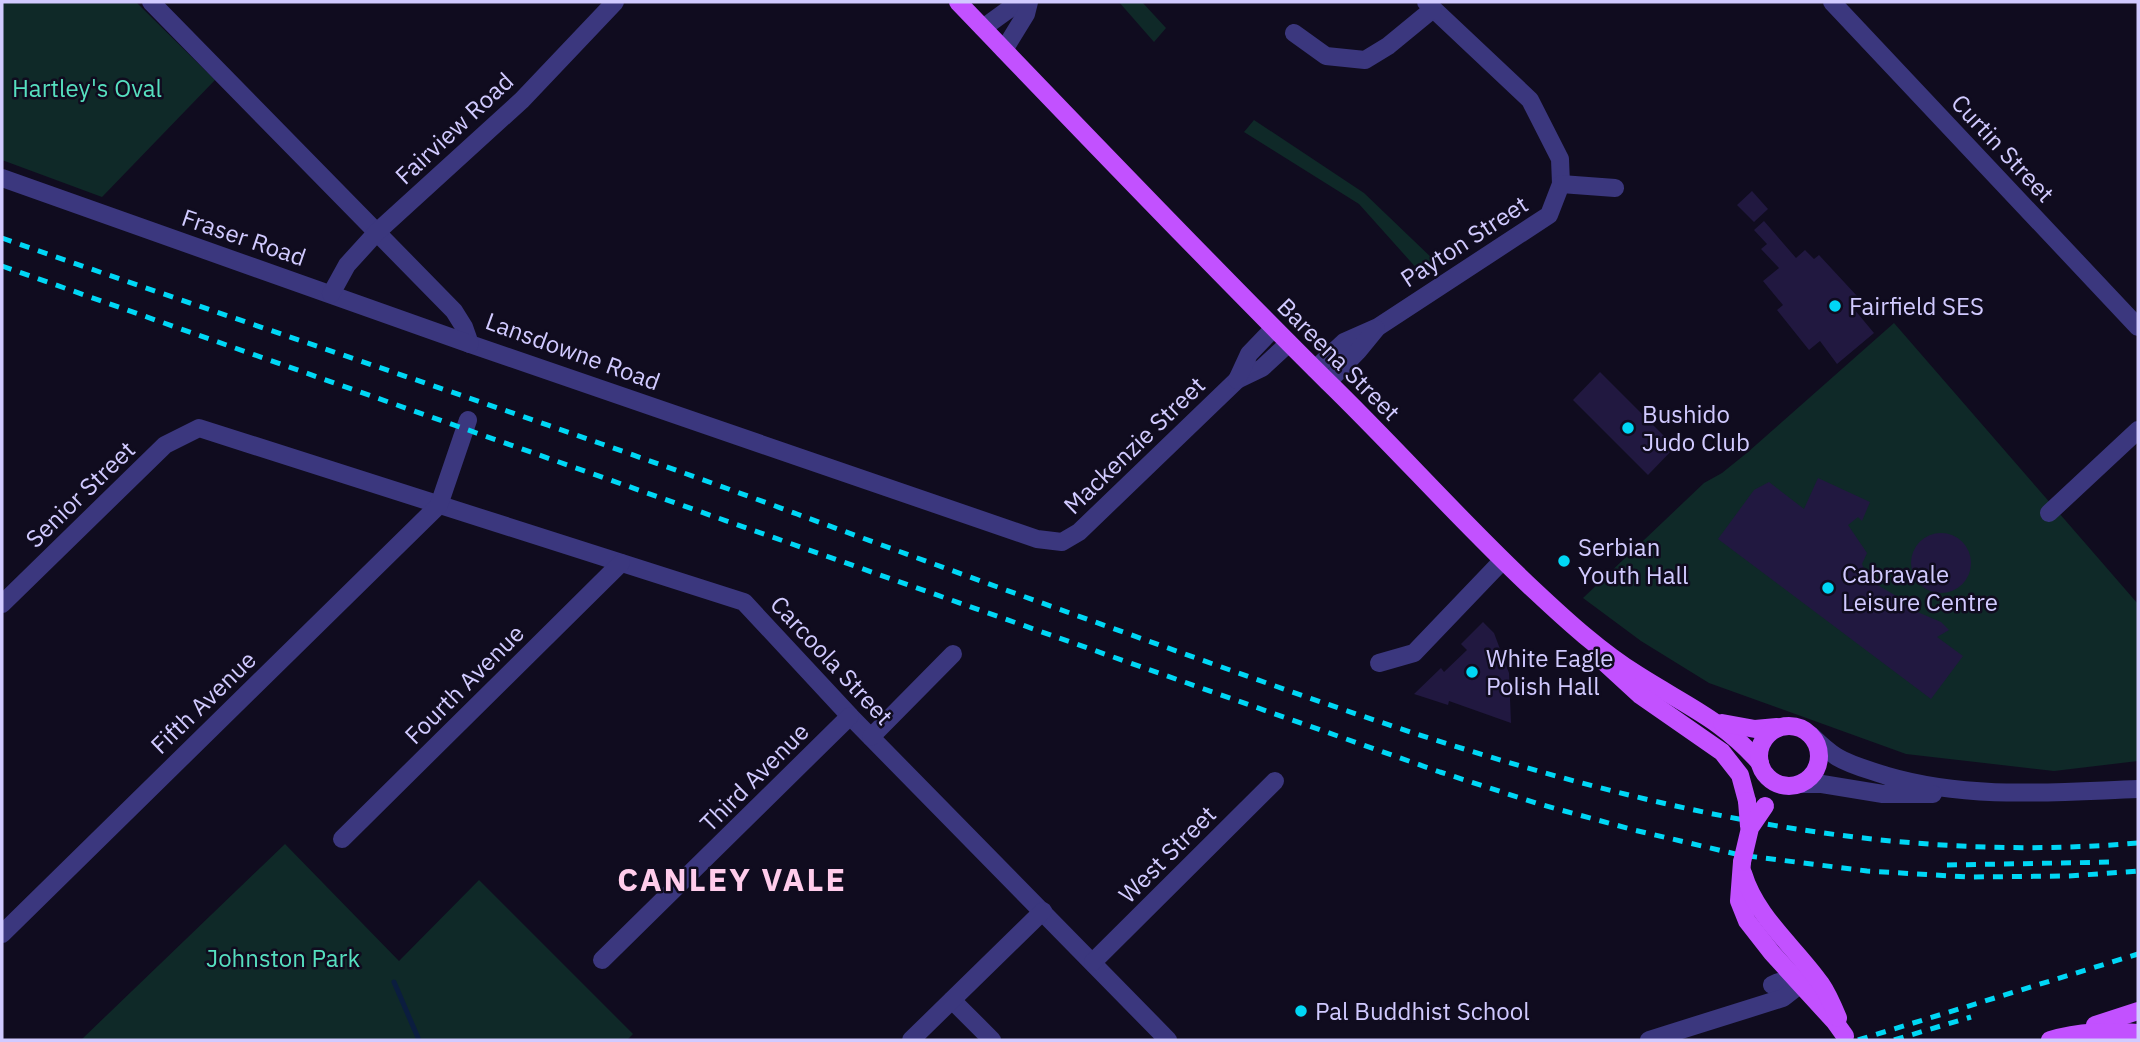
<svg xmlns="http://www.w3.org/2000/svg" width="2140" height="1042" font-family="'IBM Plex Sans',sans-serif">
<rect width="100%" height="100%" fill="#100c1f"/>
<g fill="#0f2928">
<polygon points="2,2 136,2 215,80 102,197 2,160"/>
<polygon points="1119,2 1142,2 1166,28 1154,42"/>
<polygon points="1254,120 1364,193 1436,262 1419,271 1359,204 1244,132"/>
<polygon points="1894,323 2138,604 2138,761 2054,771 1906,754 1709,683 1641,641 1583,598 1704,483 1722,473 1748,452"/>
<polygon points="285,844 399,961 479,880 633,1034 627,1040 81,1040"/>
</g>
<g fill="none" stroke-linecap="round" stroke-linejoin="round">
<polyline stroke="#0b1d3f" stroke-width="5" points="394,982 419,1040"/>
</g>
<g fill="#211840">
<polygon points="1752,191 1768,209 1754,222 1737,205"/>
<polygon points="1764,221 1796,258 1805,250 1814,259 1819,255 1857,296 1849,303 1874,333 1837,364 1820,341 1809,350 1777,310 1783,305 1763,281 1779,268 1761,249 1767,244 1754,230"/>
<polygon points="1600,372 1675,447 1648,475 1573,400"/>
<polygon points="1818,478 1870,502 1862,521 1858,517 1848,525 1867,553 1862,564 1869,580 1898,597 1908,608 1941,622 1949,630 1937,637 1963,656 1931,699 1718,539 1754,490 1769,482 1804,509"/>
<circle cx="1941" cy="563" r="30"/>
<polygon points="1483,622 1494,633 1509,673 1511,723 1449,701 1448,705 1414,694 1441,668 1444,672 1467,650 1461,644"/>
</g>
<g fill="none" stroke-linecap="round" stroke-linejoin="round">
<g stroke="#3b377e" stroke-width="18">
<polyline points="151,2 454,311 464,327 470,344 1037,539 1062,542 1079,532 1237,380 1262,368 1288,344"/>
<polyline points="1426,2 1530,100 1560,159 1561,184"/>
<polyline points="1832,2 2138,327"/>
<polyline points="983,28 1016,4 1027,2"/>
<polyline points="1294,33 1326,56 1365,60 1388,46 1433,9"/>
<polyline points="1004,50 1026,14 1029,2"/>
<polyline points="2,178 470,344"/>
<polyline points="331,294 347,265 377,232 522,100 615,2"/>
<polyline points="1315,369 1344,342 1378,327 1549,215 1561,184 1615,188"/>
<polyline points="1237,380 1249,354 1273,329"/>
<polyline points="1328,382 1358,351 1376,329"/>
<polyline points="2049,513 2138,430"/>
<polyline points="2,604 165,445 199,428 744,602 850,716 1168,1040"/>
<polyline points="1379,663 1414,653 1502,561"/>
<path d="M1812 736C1820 744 1828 751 1837 757 1852 766 1870 770 1887 776 1969 800 2054 792 2138 789"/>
<polyline points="871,737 953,654"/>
<polyline points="1800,784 1822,784 1883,794 1933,794"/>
<polyline points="342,839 621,563"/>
<polyline points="2,934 439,505 468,420"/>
<polyline points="602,960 850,716"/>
<polyline points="1093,962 1275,781"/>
<path d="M1772 985C1785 977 1794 981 1807 988"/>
<polyline points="952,1000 992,1040"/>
<polyline points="911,1040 1043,911"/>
<polyline points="1649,1040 1783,998 1801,984"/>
</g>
<g stroke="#c251ff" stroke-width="18">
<path d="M958 2C1080 129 1202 257 1327 381 1398 450 1463 524 1535 591 1567 621 1601 652 1638 675 1685 705 1723 720 1760 763"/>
<polyline points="1603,661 1640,695 1722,752 1740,775 1747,801"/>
<polyline points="1722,723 1755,729 1777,727"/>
<circle cx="1789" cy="756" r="30"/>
<polyline points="1742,862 1739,901 1747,921 1772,953 1835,1022 1845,1036"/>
<path d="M1743 873C1756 917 1795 947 1821 984 1828 994 1833 1006 1838 1018"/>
<polyline points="2095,1025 2138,1011"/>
<path d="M2050 1040C2080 1031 2107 1031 2138 1033"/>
</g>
<g stroke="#00d7f5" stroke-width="5" stroke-dasharray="10 9" stroke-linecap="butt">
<path d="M2 238C267 331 534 417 797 514 941 567 1086 619 1230 670 1525 775 1821 870 2138 843"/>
<polyline points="2,266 1440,772 1539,804 1634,830 1740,855 1867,871 1968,877 2069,876 2138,871"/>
<polyline points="1947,865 2115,862"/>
<polyline points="1858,1040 2138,954"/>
<polyline points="1894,1040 1971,1017"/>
</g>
<g stroke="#c251ff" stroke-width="18">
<polyline points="1747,801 1749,826"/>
<polyline points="1742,862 1750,828 1765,806"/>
</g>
</g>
<g fill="#00d7f5" stroke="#100c1f" stroke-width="2.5">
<circle cx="1835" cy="306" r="7"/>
<circle cx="1628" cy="428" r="7"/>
<circle cx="1564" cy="561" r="7"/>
<circle cx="1828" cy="588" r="7"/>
<circle cx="1472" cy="672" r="7"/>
<circle cx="1301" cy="1011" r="7"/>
</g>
<g text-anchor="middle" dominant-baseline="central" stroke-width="5" stroke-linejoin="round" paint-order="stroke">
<g font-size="24" fill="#56dfbf" stroke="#100c1f">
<text x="87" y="88">Hartley's Oval</text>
<text x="283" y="958">Johnston Park</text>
</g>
<g font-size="24" fill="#d1caff" stroke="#100c1f">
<text transform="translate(454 128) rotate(-43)">Fairview Road</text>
<text transform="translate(2003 148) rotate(47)">Curtin Street</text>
<text transform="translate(244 237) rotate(19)">Fraser Road</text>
<text transform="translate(1464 241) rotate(-33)">Payton Street</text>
<text transform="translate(573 351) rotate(20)">Lansdowne Road</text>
<text transform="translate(1339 359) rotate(45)">Bareena Street</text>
<text transform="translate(1134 445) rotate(-44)">Mackenzie Street</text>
<text transform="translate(80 494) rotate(-44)">Senior Street</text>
<text transform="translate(832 660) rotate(47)">Carcoola Street</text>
<text transform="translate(464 684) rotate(-45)">Fourth Avenue</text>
<text transform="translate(203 702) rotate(-44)">Fifth Avenue</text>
<text transform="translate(754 777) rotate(-45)">Third Avenue</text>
<text transform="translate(1167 854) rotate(-45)">West Street</text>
</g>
<g font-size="24" fill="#d1caff" stroke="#100c1f" text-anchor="start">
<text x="1849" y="306">Fairfield SES</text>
<text x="1642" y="414">Bushido<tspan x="1642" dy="28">Judo Club</tspan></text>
<text x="1578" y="547">Serbian<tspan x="1578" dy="28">Youth Hall</tspan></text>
<text x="1842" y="574">Cabravale<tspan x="1842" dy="28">Leisure Centre</tspan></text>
<text x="1486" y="658">White Eagle<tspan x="1486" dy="28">Polish Hall</tspan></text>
<text x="1315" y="1011">Pal Buddhist School</text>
</g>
<g font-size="32" font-weight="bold" letter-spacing="2" fill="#ffcceb" stroke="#100c1f">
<text x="732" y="879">CANLEY VALE</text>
</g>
</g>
<rect width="2140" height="1042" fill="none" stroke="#d1caff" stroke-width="7"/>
</svg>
